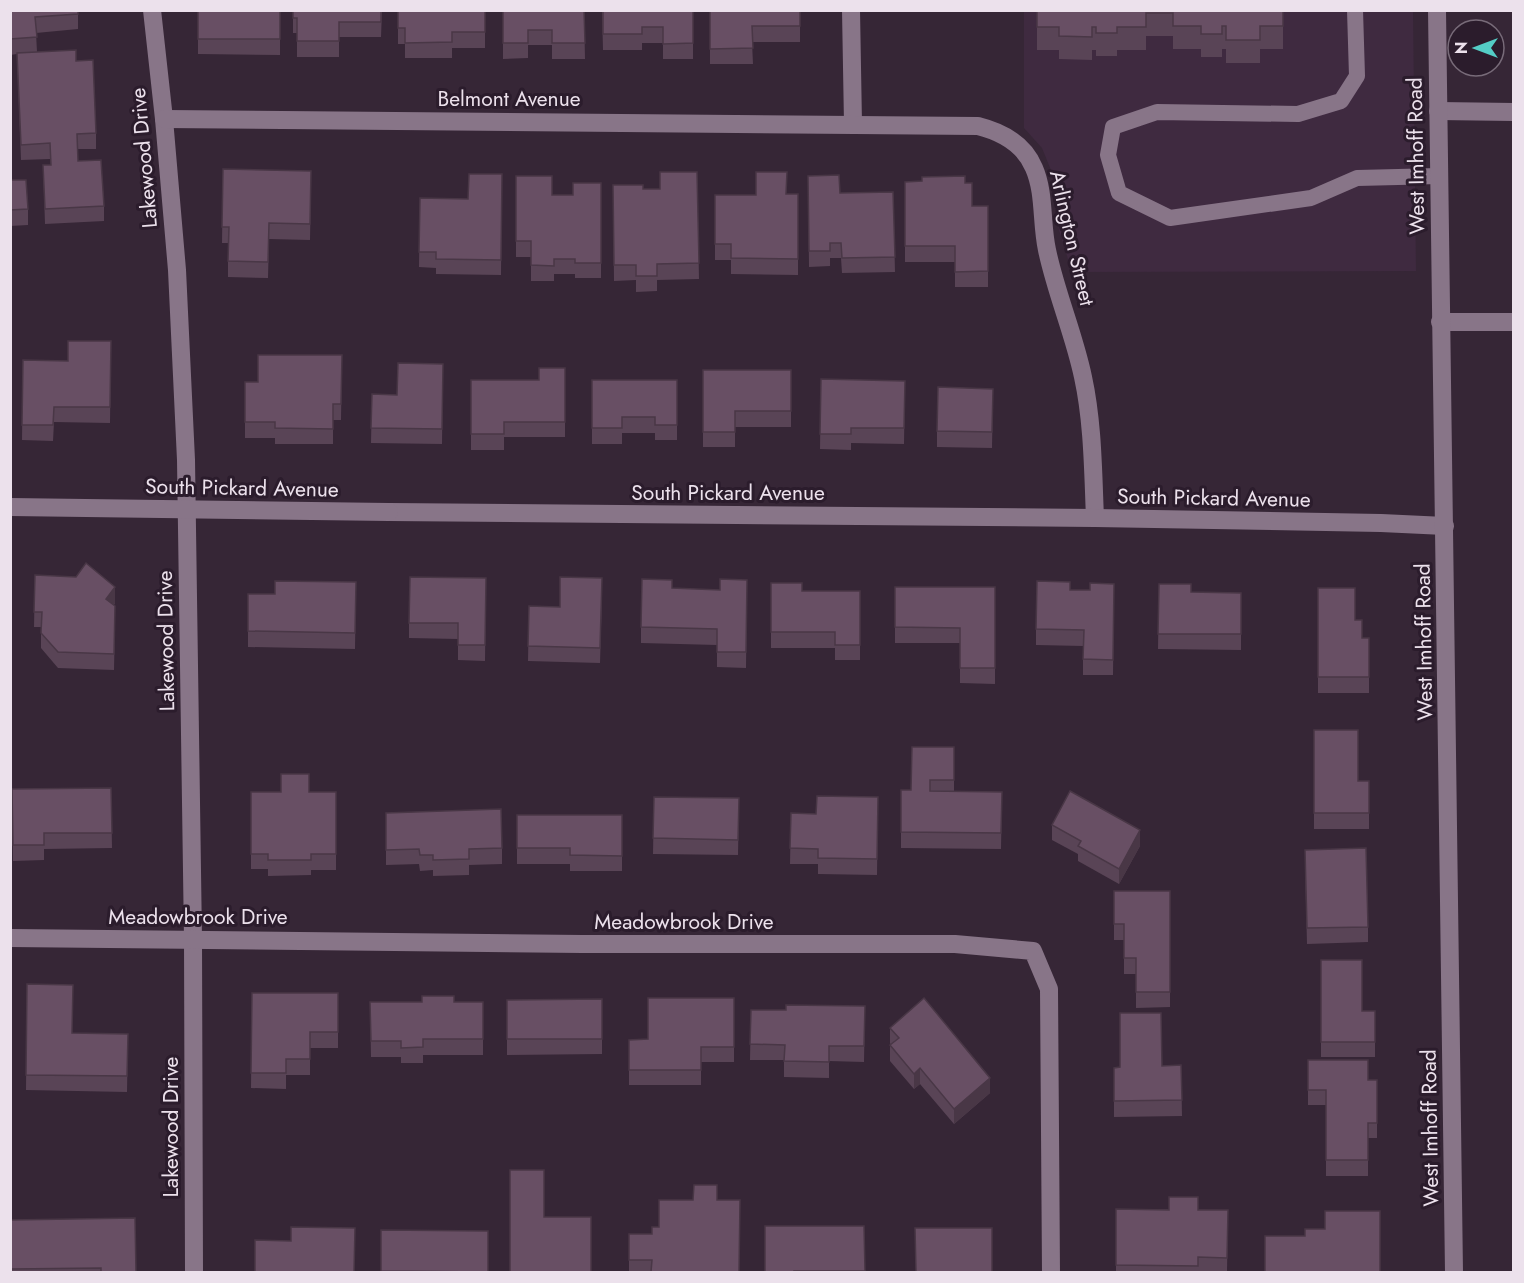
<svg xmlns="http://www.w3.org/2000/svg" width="1524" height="1283" font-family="Jost,sans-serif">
<rect width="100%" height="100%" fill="#362636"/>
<polygon fill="#3f2a40" points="1024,11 1413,11 1416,271 1072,272 1059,230 1053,175 1042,148 1024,128"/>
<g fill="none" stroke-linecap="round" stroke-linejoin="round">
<polyline stroke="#887588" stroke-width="16" points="1355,10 1357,76 1341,101 1298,114 1157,112 1113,127 1108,155 1119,193 1170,218 1311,198 1357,178 1439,176"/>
<g stroke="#887588" stroke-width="18">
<polyline points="152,10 164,119 177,270 186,460 193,939 194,1272"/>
<polyline points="851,10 853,124"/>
<polyline points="1438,111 1514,112"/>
<path d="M164 119 978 126C1002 132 1024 144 1034 168 1045 193 1041 223 1047 250 1056 293 1074 334 1083 377 1093 423 1093 472 1095 518"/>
<polyline points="1440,322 1514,322"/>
<polyline points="389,512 1095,518 1381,523 1445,526"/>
<polyline points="10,938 583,944 955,944 1033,951 1049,989 1051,1272"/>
</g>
<g stroke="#887588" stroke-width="18">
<polyline points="1437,10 1454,1272"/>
<polyline points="10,507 389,512"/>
</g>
</g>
<g fill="#594456">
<polygon points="10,10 78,10 78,29 36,33 37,52 76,61 96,133 96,149 78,149 78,161 104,206 104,221 45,224 43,165 51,165 50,159 21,160 17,54 10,55"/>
<polygon points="198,10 280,10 280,55 198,54"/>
<polygon points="293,10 382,10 381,37 339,37 339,57 297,57 297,33 293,33"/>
<polygon points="398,10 485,10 485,48 452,48 452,58 405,58 405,44 398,44"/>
<polygon points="503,10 584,10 585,59 552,59 552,45 528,45 528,58 503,59"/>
<polygon points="602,10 693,10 693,59 663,59 663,43 642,43 642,50 603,50"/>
<polygon points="710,10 800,10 800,42 752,42 753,64 710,64"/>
<polygon points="1037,10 1283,10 1283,49 1260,49 1260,63 1226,63 1226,49 1222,49 1222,57 1201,57 1201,49 1173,49 1173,36 1146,36 1146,50 1117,50 1117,56 1096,56 1096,50 1092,50 1092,60 1059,59 1059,50 1037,50"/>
<polygon points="223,169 311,186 310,240 269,239 268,278 228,277 228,243 222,243"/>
<polygon points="697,172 699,279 657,280 657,291 636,292 636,280 614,281 613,185 643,189 660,189"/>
<polygon points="502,174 501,275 436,274 436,268 419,267 420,198 468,199"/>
<polygon points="516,176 552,195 573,195 601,183 601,278 575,278 575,274 554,274 554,281 531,281 531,257 516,257"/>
<polygon points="808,176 840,193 893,192 895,272 842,273 841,258 830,258 830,266 809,267"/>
<polygon points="10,180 28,209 28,225 10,226"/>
<polygon points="905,182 965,183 972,206 988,206 988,287 955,287 955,262 905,262"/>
<polygon points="787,194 798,194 798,275 731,274 731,260 715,260 715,195 756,195"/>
<polygon points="111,341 110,423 54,422 53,441 22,440 23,360 68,361"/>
<polygon points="342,355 341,420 333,420 333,444 275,444 275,438 245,438 245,382 258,382"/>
<polygon points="443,364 442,444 371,443 372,394 397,395"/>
<polygon points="565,368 565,437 504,437 504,450 471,450 471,380 539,380"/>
<polygon points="703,370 791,370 791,427 735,427 735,447 703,447"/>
<polygon points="821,379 905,381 904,444 851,443 851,450 820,449"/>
<polygon points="592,380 677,380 677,440 655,440 655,433 622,433 622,444 592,444"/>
<polygon points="993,389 992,448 937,447 937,431"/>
<polygon points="35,575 115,603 114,605 115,622 114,670 58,668 41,648 41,627 34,627"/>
<polygon points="486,578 485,661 458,660 458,639 409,638 409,623"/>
<polygon points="747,580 746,668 717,667 717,645 641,643 641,627 672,588 720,590"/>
<polygon points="356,582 355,649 248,647 248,594 275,594"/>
<polygon points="771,583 802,591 860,591 860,660 835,660 835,648 771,648"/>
<polygon points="1114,584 1113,675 1083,675 1083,646 1036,645 1036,629 1070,590 1090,590"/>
<polygon points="1159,584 1191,592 1241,593 1241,650 1158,649"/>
<polygon points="895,587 995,587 995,684 960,683 960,643 895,643"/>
<polygon points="1318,588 1355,620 1362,638 1369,638 1369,693 1318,693"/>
<polygon points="602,594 600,663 528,661 529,606 560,607"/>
<polygon points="1314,730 1358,781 1369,781 1369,829 1314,829"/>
<polygon points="954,747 954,791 1002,792 1001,849 901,848 901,790 911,790"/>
<polygon points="111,788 112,848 44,849 44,860 13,861 12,789"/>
<polygon points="251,792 336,792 336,870 311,870 311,875 268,876 268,869 251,869"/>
<polygon points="654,797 739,798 738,855 653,854"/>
<polygon points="878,797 877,875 818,874 818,864 790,864 791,813 816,814"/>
<polygon points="386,813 502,848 502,864 469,865 469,875 433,876 433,870 420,871 419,864 386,865"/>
<polygon points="517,815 622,815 622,871 570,871 570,864 517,864"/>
<polygon points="1052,825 1140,846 1119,884 1078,861 1078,854 1052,840"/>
<polygon points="1305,865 1368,927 1368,942 1307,944"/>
<polygon points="1114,891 1170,891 1170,1007 1136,1008 1136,974 1124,974 1124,940 1114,940"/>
<polygon points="1321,960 1362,1011 1375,1011 1375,1057 1321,1057"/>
<polygon points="27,984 73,1033 128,1034 127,1092 26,1090"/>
<polygon points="252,993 338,993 338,1048 310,1048 310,1075 286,1075 286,1089 251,1088"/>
<polygon points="734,998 734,1062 701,1062 701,1085 629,1085 629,1040 648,1039"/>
<polygon points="602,999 602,1054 507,1055 507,1000"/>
<polygon points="370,1002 483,1002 483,1055 423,1055 423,1063 401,1063 401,1057 371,1057"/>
<polygon points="865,1006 864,1062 829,1061 829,1078 784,1077 784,1060 750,1060 751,1010 786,1010"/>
<polygon points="890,1028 990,1093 954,1124 920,1084 914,1089 890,1061 890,1045 891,1045 890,1043"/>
<polygon points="1308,1060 1368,1080 1377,1080 1377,1138 1368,1138 1368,1176 1326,1176 1326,1105 1308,1105"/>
<polygon points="1181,1065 1182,1116 1114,1117 1114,1068"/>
<polygon points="717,1200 739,1272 629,1272 629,1234 652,1234 659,1227"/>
<polygon points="1116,1209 1228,1210 1227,1272 1116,1272"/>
<polygon points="10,1220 136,1272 11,1272"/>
<polygon points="864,1226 865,1272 765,1272"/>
<polygon points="381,1230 488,1231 488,1272 381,1272"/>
</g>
<g fill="#493746">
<polygon points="115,587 115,603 106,614 106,599"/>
<polygon points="1140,830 1140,846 1119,884 1119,869"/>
<polygon points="920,1068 920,1084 914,1089 914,1074"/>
<polygon points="990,1078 990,1093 954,1124 954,1109"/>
</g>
<g fill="#684f64" stroke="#493746" stroke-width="1.5">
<polygon points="10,10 78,10 78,14 35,17 37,37 10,39"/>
<rect x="198" y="10" width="82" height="29"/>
<polygon points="293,10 381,10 381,22 339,22 339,41 297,41 297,18 293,18"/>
<polygon points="398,10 485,10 485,32 452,32 452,42 405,43 405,28 398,28"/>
<polygon points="503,10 584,10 585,43 552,43 552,30 528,30 528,43 503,43"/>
<polygon points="603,10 693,10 693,43 663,44 663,27 642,27 642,34 603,34"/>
<polygon points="710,10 800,10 800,26 752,26 753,48 710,49"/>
<polygon points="1037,10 1283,10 1283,26 1260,26 1260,40 1226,40 1226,26 1222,26 1222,34 1201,34 1201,26 1173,26 1173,13 1146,13 1146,27 1117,27 1117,33 1096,33 1096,27 1092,27 1092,37 1059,36 1059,27 1037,27"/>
<polygon points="76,50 76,61 93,60 96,133 77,134 78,161 101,160 104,206 45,209 43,165 51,165 50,143 21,145 17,53"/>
<polygon points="223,169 311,171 310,224 269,223 268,262 228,261 229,227 222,227"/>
<polygon points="660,172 697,172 699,263 657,264 657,276 636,276 636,265 614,265 613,185 643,185 643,189 660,189"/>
<polygon points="756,172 787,172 786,194 798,194 798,259 731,258 731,244 715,244 715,195 756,195"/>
<polygon points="469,174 502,174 501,260 436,259 436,252 419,252 420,198 468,199"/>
<polygon points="839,175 840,193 893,192 895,257 842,258 841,243 830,243 830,251 809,251 808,176"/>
<polygon points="516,176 552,176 552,195 573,195 573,183 601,183 601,263 575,263 575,259 554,259 554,266 531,265 531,241 516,241"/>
<polygon points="965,176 965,183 972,183 972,206 988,206 988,271 955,272 955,246 905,246 905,182 922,181 922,177"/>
<polygon points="10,180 26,180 28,209 10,210"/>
<polygon points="68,341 111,341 110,407 54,407 53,425 22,425 23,360 68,361"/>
<polygon points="258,355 342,355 341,404 333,404 333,429 275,428 275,422 245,422 245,382 258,382"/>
<polygon points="398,363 443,364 442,429 371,428 372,394 397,395"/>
<polygon points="539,368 565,368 565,422 504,422 504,434 471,434 471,380 539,380"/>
<polygon points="703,370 791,370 791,411 735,411 735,432 703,432"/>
<polygon points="821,379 905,381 904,428 851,428 851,434 820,434"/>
<polygon points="592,380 677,380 677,425 655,425 655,417 622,417 622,428 592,428"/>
<polygon points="938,387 993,389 992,432 937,431"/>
<polygon points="86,563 115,587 106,599 115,606 114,654 58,652 41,633 42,612 34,612 35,575 76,577"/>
<polygon points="410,577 486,578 485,645 458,645 458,623 409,623"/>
<polygon points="560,577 602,578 600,648 528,646 529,606 560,607"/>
<polygon points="642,579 672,580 672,588 720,590 720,579 747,580 746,652 717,652 717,629 641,627"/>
<polygon points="275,581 356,582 355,633 248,631 248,594 275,594"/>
<polygon points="1037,581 1070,582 1070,590 1090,590 1090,583 1114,584 1113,660 1083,659 1084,630 1036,629"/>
<polygon points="771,583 802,583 802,591 860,591 860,645 835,645 835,632 771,632"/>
<polygon points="1159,584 1191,584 1191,592 1241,593 1241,634 1158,634"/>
<polygon points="895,587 995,587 995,668 960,668 960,628 895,627"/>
<polygon points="1318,588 1355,588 1355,620 1362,620 1362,638 1369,638 1369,677 1318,677"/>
<polygon points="1314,730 1358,730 1358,781 1369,781 1369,813 1314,813"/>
<polygon points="912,747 954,747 954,780 930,780 930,791 1002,792 1001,833 901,832 901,790 911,790"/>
<polygon points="281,774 309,774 309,792 336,792 336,854 311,854 311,860 268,860 268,854 251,854 251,792 281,792"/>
<polygon points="111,788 112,833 44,833 44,845 13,845 12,789"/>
<polygon points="1070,791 1140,830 1119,869 1078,846 1081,841 1052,825"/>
<polygon points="817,796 878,797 877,859 818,858 818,849 790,848 791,813 816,814"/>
<polygon points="654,797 739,798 738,840 653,838"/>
<polygon points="501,809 502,848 469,849 469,859 433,860 433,855 420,855 419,849 386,850 386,813"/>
<polygon points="517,815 622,815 622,856 570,855 570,848 517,848"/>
<polygon points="1366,848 1368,927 1307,928 1305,850"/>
<polygon points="1114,891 1170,891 1170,992 1136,992 1136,958 1124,958 1124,924 1114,924"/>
<polygon points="1321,960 1362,960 1362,1011 1375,1011 1375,1042 1321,1042"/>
<polygon points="27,984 73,985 72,1033 128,1034 127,1076 26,1075"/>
<polygon points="252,993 338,993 338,1032 310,1032 310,1059 286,1059 286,1073 251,1073"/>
<polygon points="422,996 454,996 454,1002 483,1002 483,1039 423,1039 423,1047 401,1048 401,1041 371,1041 370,1002 422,1002"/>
<polygon points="648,998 734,998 734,1047 701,1047 701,1070 629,1070 629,1040 648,1039"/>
<polygon points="924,998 990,1078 954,1109 920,1068 914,1074 890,1045 899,1038 890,1028"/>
<polygon points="602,999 602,1039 507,1039 507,1000"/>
<polygon points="786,1005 865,1006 864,1046 829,1046 829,1062 784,1061 785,1045 750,1044 751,1010 786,1010"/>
<polygon points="1120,1013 1161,1013 1162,1066 1181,1065 1182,1100 1114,1101 1114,1068 1120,1067"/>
<polygon points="1308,1060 1368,1060 1368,1080 1377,1080 1377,1123 1368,1123 1368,1160 1326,1160 1326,1090 1308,1090"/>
<polygon points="510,1170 544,1170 544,1217 591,1217 591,1272 510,1272"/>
<polygon points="694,1185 717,1185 717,1200 740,1200 739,1272 651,1272 652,1260 629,1260 629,1234 652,1234 652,1227 659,1227 659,1200 693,1200"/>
<polygon points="1169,1197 1198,1197 1198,1210 1228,1210 1227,1258 1198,1257 1198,1266 1116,1265 1116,1209 1169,1210"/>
<polygon points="1325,1211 1380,1211 1380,1272 1265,1272 1265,1236 1305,1236 1305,1229 1325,1229"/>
<polygon points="135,1218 136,1272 101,1272 101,1268 11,1269 10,1220"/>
<polygon points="765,1226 864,1226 865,1271 794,1271 794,1272 765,1272"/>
<polygon points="291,1227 355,1228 354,1272 255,1272 255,1240 291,1241"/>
<polygon points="915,1228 992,1228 992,1272 916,1272"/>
<polygon points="381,1230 488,1231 488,1272 381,1271"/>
</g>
<g text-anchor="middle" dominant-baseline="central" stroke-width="6" stroke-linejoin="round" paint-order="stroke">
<g font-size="21" fill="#ece1ec" stroke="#2b1c2c">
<text x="509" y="99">Belmont Avenue</text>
<text transform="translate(1416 156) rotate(-91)">West Imhoff Road</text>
<text transform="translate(144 158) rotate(-95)">Lakewood Drive</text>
<text transform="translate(1072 238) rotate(77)">Arlington Street</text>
<text transform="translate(242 488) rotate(1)">South Pickard Avenue</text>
<text x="728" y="493">South Pickard Avenue</text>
<text transform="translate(1214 498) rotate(1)">South Pickard Avenue</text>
<text transform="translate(166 641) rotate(-91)">Lakewood Drive</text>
<text transform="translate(1424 642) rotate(-91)">West Imhoff Road</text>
<text x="198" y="917">Meadowbrook Drive</text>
<text x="684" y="922">Meadowbrook Drive</text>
<text transform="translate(171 1127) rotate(-90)">Lakewood Drive</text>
<text transform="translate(1430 1128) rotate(-91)">West Imhoff Road</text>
</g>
</g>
<rect width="1524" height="1283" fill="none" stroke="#ece1ec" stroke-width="24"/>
<g transform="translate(1476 48) rotate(270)"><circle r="28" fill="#2b1c2c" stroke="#786b79" stroke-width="1.5"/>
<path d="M0-4.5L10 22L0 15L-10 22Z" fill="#54cdc6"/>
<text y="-9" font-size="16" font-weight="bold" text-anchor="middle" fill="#ece1ec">N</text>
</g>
</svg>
